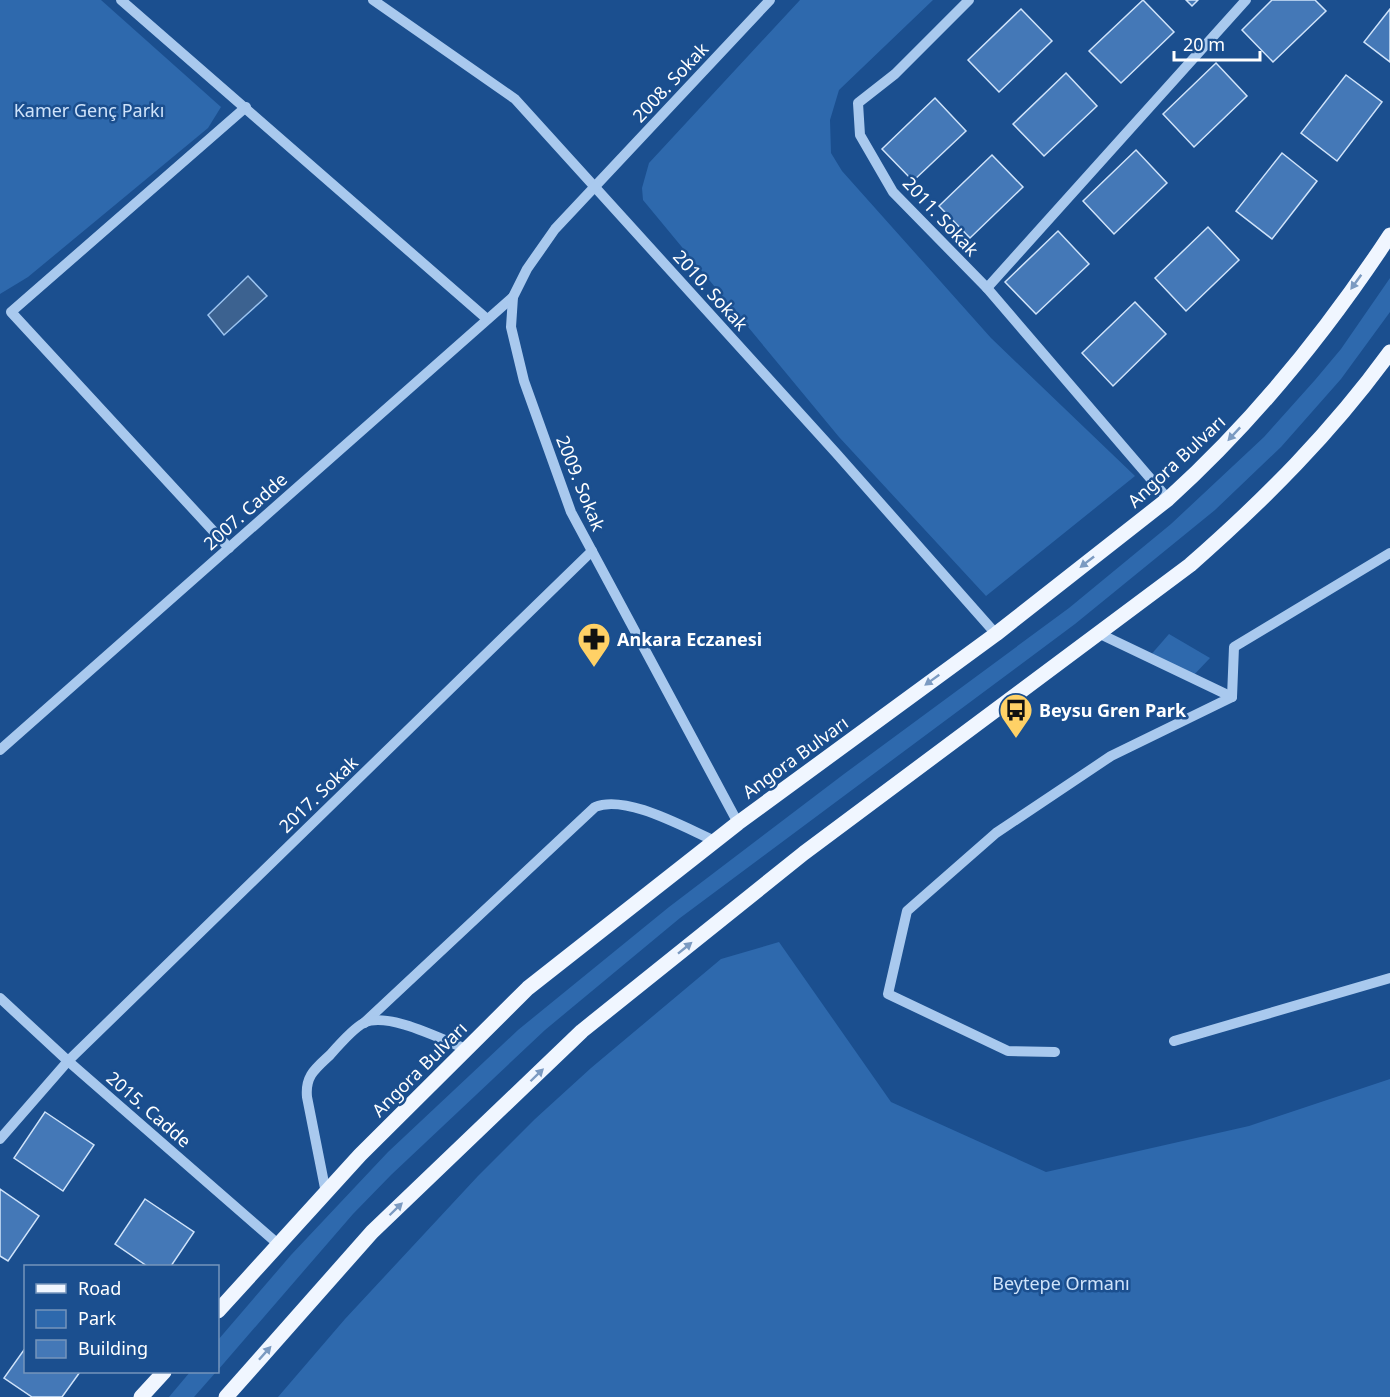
<svg xmlns="http://www.w3.org/2000/svg" width="1390" height="1397" font-family="'Noto Sans',sans-serif">
<rect width="100%" height="100%" fill="#1b4f8f"/>
<g fill="#2e69ad">
<polygon points="0,0 101,0 221,107 208,128 28,277 0,294"/>
<polygon points="800,0 933,0 839,90 830,120 831,153 842,171 991,338 1135,476 986,596 839,437 643,200 642,188 649,163"/>
<polygon points="1390,278 1390,312 1341,379 1281,447 1215,510 1075,624 680,918 545,1030 391,1175 353,1214 218,1370 218,1340 291,1255 388,1152 518,1030 669,907 844,774 1069,608 1171,524 1264,437 1315,380 1341,349"/>
<polygon points="1169,634 1210,658 1190,679 1149,657"/>
<polygon points="779,942 891,1102 1046,1172 1249,1126 1390,1079 1390,1397 278,1397 345,1319 478,1176 535,1119 591,1068 721,959"/>
<polygon points="190,1372 216,1372 194,1397 169,1397"/>
</g>
<polygon fill="#3c6290" stroke="#9cc4f0" stroke-width="1.5" points="248,276 267,296 224,335 208,315"/>
<g fill="#4478b7" stroke="#cfe3fa" stroke-width="1.5">
<polygon points="1143,0 1174,32 1121,83 1089,51"/>
<polygon points="1186,0 1198,0 1192,6"/>
<polygon points="1272,0 1315,0 1326,11 1273,62 1242,30"/>
<polygon points="1021,9 1052,41 999,92 968,60"/>
<polygon points="1390,9 1390,62 1364,42"/>
<polygon points="1216,63 1247,96 1194,147 1163,114"/>
<polygon points="1066,73 1097,106 1044,156 1013,124"/>
<polygon points="1346,75 1382,102 1337,161 1301,133"/>
<polygon points="935,98 966,131 913,181 882,149"/>
<polygon points="1136,150 1167,183 1114,234 1083,201"/>
<polygon points="1282,153 1317,181 1272,239 1236,211"/>
<polygon points="992,155 1023,187 970,238 939,206"/>
<polygon points="1208,227 1239,260 1186,311 1155,278"/>
<polygon points="1058,231 1089,264 1036,314 1005,282"/>
<polygon points="1135,302 1166,334 1113,386 1082,353"/>
<polygon points="45,1112 94,1145 63,1191 14,1158"/>
<polygon points="0,1189 39,1216 8,1261 0,1256"/>
<polygon points="145,1199 194,1232 171,1266 147,1266 115,1244"/>
<polygon points="26,1347 26,1372 80,1372 62,1397 32,1397 4,1378"/>
</g>
<g fill="none" stroke-linecap="round" stroke-linejoin="round">
<g stroke="#a9c9ee" stroke-width="10">
<polyline points="121,0 487,319"/>
<polyline points="373,0 515,99 836,453 996,634"/>
<polyline points="969,0 895,74 858,103 860,135 893,192 987,288 1168,499"/>
<polyline points="987,288 1246,0"/>
<polyline points="229,548 11,312 246,107"/>
<polyline points="1232,697 1234,647 1390,553"/>
<polyline points="0,750 513,297"/>
<polyline points="738,823 571,512 524,381 511,327 513,297 527,269 555,229 770,0"/>
<polyline points="0,998 68,1061 278,1244"/>
<path d="M364 1023 595 807C626 794 685 828 715 841"/>
<polyline points="1174,1041 1390,978"/>
<polyline points="1055,1052 1008,1051 888,994 907,911 996,833 1111,756 1232,697 1098,633"/>
<polyline points="0,1139 68,1061 592,551"/>
<path d="M326 1193 307 1097C305 1076 315 1069 330 1055 337 1047 355 1027 364 1023 387 1011 443 1040 466 1049"/>
</g>
<g stroke="#f0f6ff" stroke-width="15">
<path d="M218 1311 360 1155 528 988 738 823 996 634 1168 499C1253 422 1327 331 1390 235"/>
<polyline points="141,1397 164,1372"/>
<path d="M226 1397 372 1232 582 1031 804 853 1190 565C1264 500 1332 432 1390 352"/>
</g>
</g>
<defs><path id="oneway-solid" d="M-6-.8H1V-3.2L6.5 0L1 3.2V.8H-6Z" transform="scale(1.5)"/></defs>
<g fill="#7b9ac1">
<use href="#oneway-solid" transform="translate(1356 282) rotate(126)"/>
<use href="#oneway-solid" transform="translate(1234 434) rotate(133)"/>
<use href="#oneway-solid" transform="translate(1087 562) rotate(142)"/>
<use href="#oneway-solid" transform="translate(932 680) rotate(144)"/>
<use href="#oneway-solid" transform="translate(685 948) rotate(-39)"/>
<use href="#oneway-solid" transform="translate(537 1075) rotate(-44)"/>
<use href="#oneway-solid" transform="translate(396 1209) rotate(-44)"/>
<use href="#oneway-solid" transform="translate(265 1353) rotate(-48)"/>
</g>
<defs>
<symbol id="pharmacy-pin" viewBox="-11 -11 22 30"><path d="M0 17L-7.5 6A9.5 9.5 0 1 1 7.5 6Z" fill="#ffd166" stroke="#1b4f8f"/><path d="M-2-6h4v4h4v4h-4v4h-4v-4h-4v-4h4Z" fill="#111"/></symbol>
<symbol id="bus-pin" viewBox="-11 -11 22 30"><path d="M0 17L-7.5 6A9.5 9.5 0 1 1 7.5 6Z" fill="#ffd166" stroke="#1b4f8f"/><path d="M-5-6H5V4H4V6H2V4H-2V6H-4V4H-5ZM-3.5-4V0h7V-4ZM-3.5 1.2v1.5H-2V1.2ZM2 1.2v1.5H3.5V1.2Z" fill="#111"/></symbol>
</defs>
<g fill-rule="evenodd">
<use href="#pharmacy-pin" x="575" y="620" width="38" height="52"/>
<use href="#bus-pin" x="997" y="691" width="38" height="52"/>
</g>
<g text-anchor="middle" dominant-baseline="central" stroke-width="5" stroke-linejoin="round" paint-order="stroke">
<g font-size="18" fill="#fff" stroke="#1b4f8f">
<text transform="translate(670 82) rotate(-47)">2008. Sokak</text>
<text transform="translate(941 216) rotate(47)">2011. Sokak</text>
<text transform="translate(711 290) rotate(48)">2010. Sokak</text>
<text transform="translate(1176 461) rotate(-43)">Angora Bulvarı</text>
<text transform="translate(581 483) rotate(68)">2009. Sokak</text>
<text transform="translate(245 511) rotate(-42)">2007. Cadde</text>
<text transform="translate(795 757) rotate(-36)">Angora Bulvarı</text>
<text transform="translate(318 794) rotate(-44)">2017. Sokak</text>
<text transform="translate(419 1069) rotate(-45)">Angora Bulvarı</text>
<text transform="translate(149 1109) rotate(41)">2015. Cadde</text>
</g>
<g font-size="18" fill="#cfe3fa" stroke="#1b4f8f">
<text x="89" y="110">Kamer Genç Parkı</text>
<text x="1061" y="1283">Beytepe Ormanı</text>
</g>
<g font-size="18" font-weight="bold" fill="#fff" stroke="#1b4f8f" text-anchor="start">
<text x="617" y="639">Ankara Eczanesi</text>
<text x="1039" y="710">Beysu Gren Park</text>
</g>
</g>
<rect x="24" y="1265" width="195" height="108" fill="#1b4f8f" stroke="#7695bc" stroke-width="1.5"/>
<rect x="36" y="1284" width="30" height="9" fill="#f0f6ff" stroke="#7695bc" stroke-width="1.5"/>
<text x="78" y="1295" font-size="18" fill="#ffffff">Road</text>
<rect x="36" y="1310" width="30" height="18" fill="#2e69ad" stroke="#7695bc" stroke-width="1.5"/>
<text x="78" y="1325" font-size="18" fill="#ffffff">Park</text>
<rect x="36" y="1340" width="30" height="18" fill="#4478b7" stroke="#7695bc" stroke-width="1.5"/>
<text x="78" y="1355" font-size="18" fill="#ffffff">Building</text>
<path d="M1174 51v9h86v-9" fill="none" stroke="#ffffff" stroke-width="3"/>
<text x="1183" y="51" font-size="18" fill="#ffffff" stroke="#1b4f8f" stroke-width="4.5" paint-order="stroke">20 m</text>
</svg>
